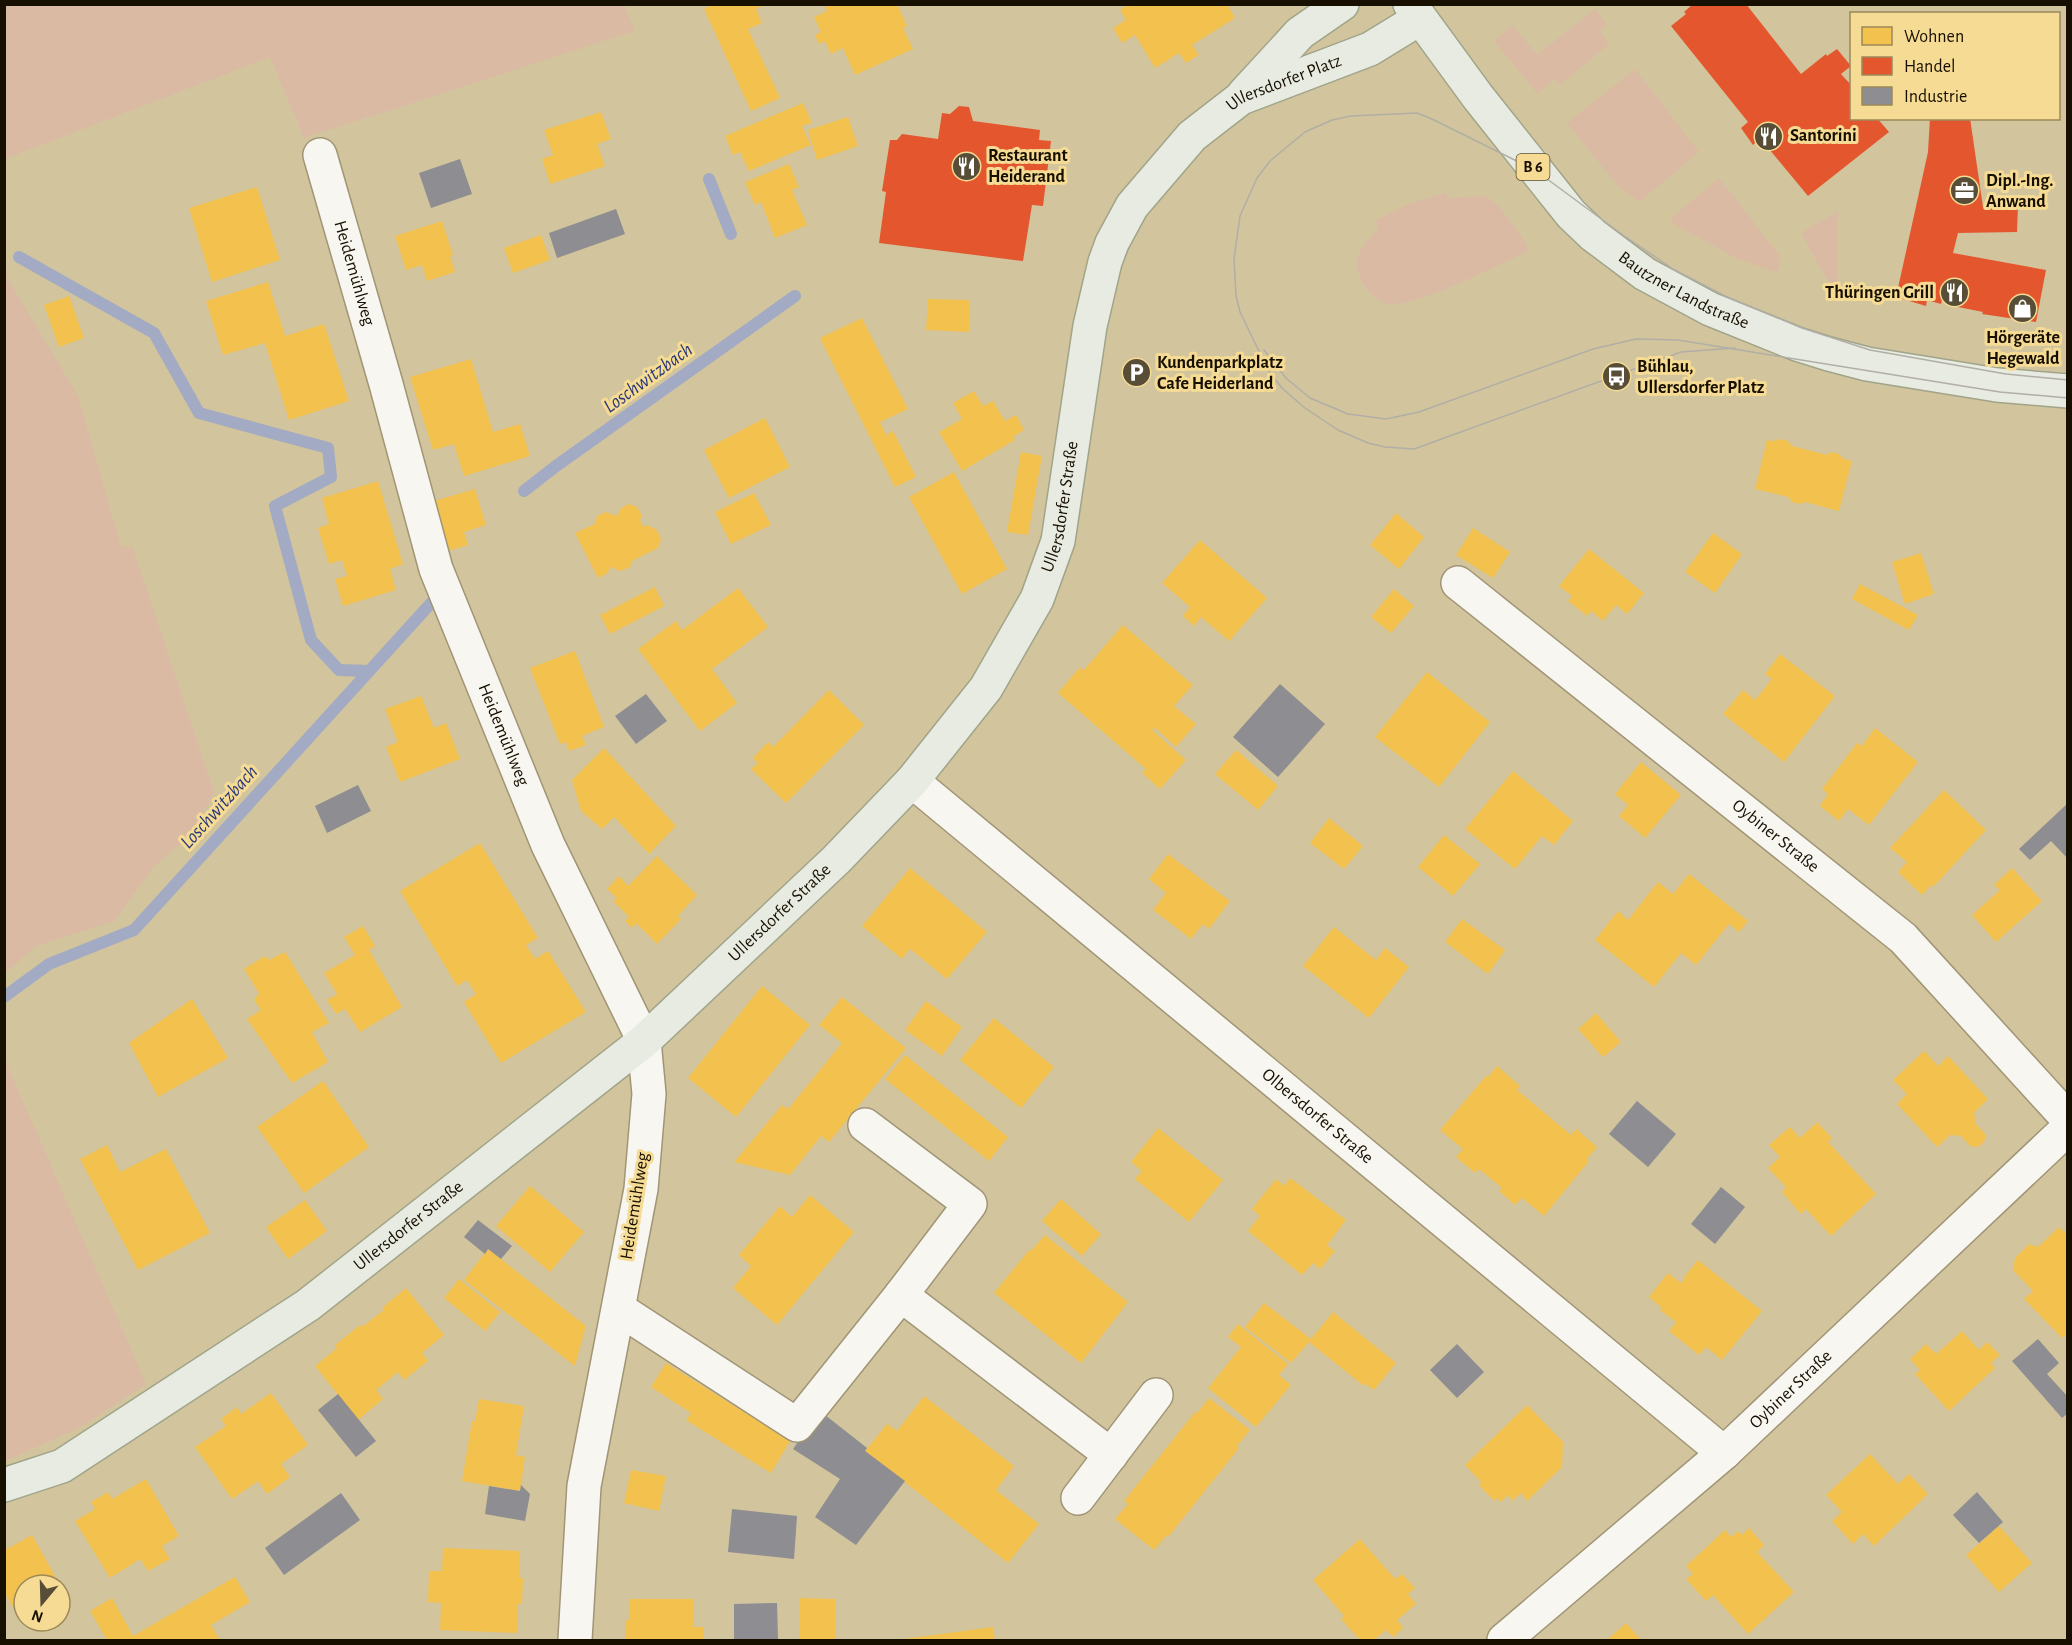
<svg xmlns="http://www.w3.org/2000/svg" width="2072" height="1645" font-family="'Alegreya Sans',sans-serif">
<rect width="100%" height="100%" fill="#d2c49d"/>
<g fill="#dbbaa4">
<polygon points="623,4 635,31 304,138 270,57 5,159 5,5"/>
<polygon points="1595,9 1607,24 1600,30 1609,44 1560,85 1555,78 1538,94 1494,41 1513,25 1537,55"/>
<polygon points="1635,69 1699,152 1639,202 1618,186 1567,123"/>
<polygon points="1719,178 1779,255 1780,266 1776,272 1738,259 1670,222 1674,216"/>
<path d="M1445 193 1449 198 1487 196 1501 209 1527 245V252C1499 264 1416 308 1389 304 1378 303 1367 291 1362 281 1350 257 1363 246 1378 228L1376 220 1409 204Z"/>
<polygon points="1838,211 1837,284 1828,281 1801,233"/>
<polygon points="4,268 6,276 78,396 121,547 132,546 214,792 193,833 155,865 114,921 36,946 5,973"/>
<polygon points="4,1058 146,1384 81,1427 5,1461"/>
</g>
<g fill="#f2c14e">
<polygon points="714,4 766,4 756,9 762,23 748,29 780,98 751,111 704,9"/>
<polygon points="824,4 897,4 907,26 903,28 913,49 855,75 843,48 831,54 825,41 819,44 815,35 821,32 814,17 827,11"/>
<polygon points="1129,4 1227,4 1235,18 1192,45 1199,55 1186,63 1179,53 1155,68 1135,35 1122,43 1113,28 1126,20 1120,10"/>
<polygon points="803,103 812,123 802,126 811,145 749,171 740,152 733,155 725,136"/>
<polygon points="601,112 611,139 597,144 605,166 550,184 542,159 553,155 544,130"/>
<polygon points="848,117 858,146 817,160 808,130"/>
<polygon points="789,164 799,187 792,190 807,225 775,238 761,202 755,205 745,182"/>
<polygon points="257,187 280,260 212,282 189,208"/>
<polygon points="442,221 453,255 450,256 455,272 427,281 422,265 406,270 395,236"/>
<polygon points="541,235 550,260 513,273 504,248"/>
<polygon points="268,282 285,336 324,324 349,401 289,420 265,343 223,355 206,301"/>
<polygon points="69,296 84,338 59,347 44,305"/>
<polygon points="928,299 970,300 969,332 926,330"/>
<polygon points="862,318 908,409 880,422 886,435 893,431 916,477 895,487 820,338"/>
<polygon points="471,359 493,432 520,424 530,456 464,476 454,444 433,450 410,377"/>
<polygon points="974,391 983,406 993,401 1005,421 1016,415 1024,430 1013,437 1015,440 962,471 939,432 962,419 953,403"/>
<polygon points="765,418 790,467 729,498 704,450"/>
<polygon points="1780,439 1788,441 1792,446 1827,455 1831,452 1839,454 1844,459 1852,461 1839,511 1805,502 1800,504 1792,502 1788,497 1755,489 1767,440 1775,441"/>
<polygon points="1021,452 1042,456 1028,535 1007,532"/>
<polygon points="954,472 1007,569 962,594 909,497"/>
<polygon points="378,481 403,564 390,569 396,590 343,606 335,579 347,576 342,560 329,564 318,528 329,524 322,498"/>
<polygon points="475,489 486,525 464,532 468,545 441,553 427,503"/>
<polygon points="754,493 771,525 731,544 715,512"/>
<polygon points="629,504 637,507 642,516 640,520 643,527 647,525 657,530 661,539 658,548 632,561 630,567 621,571 610,567 608,573 598,578 575,533 595,524 597,516 606,512 617,516 620,509"/>
<polygon points="1396,513 1424,537 1399,569 1370,545"/>
<polygon points="1473,528 1510,552 1493,578 1456,555"/>
<polygon points="1713,533 1742,554 1715,593 1685,572"/>
<polygon points="1200,540 1267,598 1229,641 1201,617 1194,626 1183,616 1190,607 1162,583"/>
<polygon points="1589,549 1644,593 1627,614 1616,605 1603,621 1591,611 1587,616 1568,601 1572,596 1559,586"/>
<polygon points="1921,553 1934,594 1905,604 1892,562"/>
<polygon points="1860,584 1918,615 1909,630 1852,599"/>
<polygon points="655,587 664,606 610,634 600,615"/>
<polygon points="738,588 768,627 712,669 737,703 700,731 638,649 676,621 682,630"/>
<polygon points="1394,589 1414,606 1391,633 1371,617"/>
<polygon points="1123,625 1193,685 1174,706 1196,724 1176,747 1155,728 1152,730 1186,760 1160,789 1142,773 1146,769 1058,693 1080,667 1083,671"/>
<polygon points="575,651 604,727 582,736 586,745 569,751 566,742 560,744 530,668"/>
<polygon points="1780,654 1835,696 1784,762 1723,714 1743,690 1755,700 1772,679 1765,674"/>
<polygon points="1427,672 1490,722 1439,787 1375,737"/>
<polygon points="829,690 864,725 786,803 751,769 758,763 753,758 768,742 773,747"/>
<polygon points="421,696 434,728 446,723 460,759 400,782 386,747 398,742 385,709"/>
<polygon points="1875,728 1918,762 1869,825 1848,809 1839,821 1820,806 1828,794 1822,789 1857,743 1862,746"/>
<polygon points="604,748 676,826 649,854 614,817 602,829 581,811 572,780"/>
<polygon points="1236,750 1278,786 1258,810 1215,774"/>
<polygon points="1641,762 1681,795 1645,838 1619,816 1628,805 1615,794"/>
<polygon points="1513,771 1573,821 1554,845 1542,836 1515,869 1465,829"/>
<polygon points="1944,790 1986,830 1933,887 1931,885 1922,895 1898,872 1907,862 1890,848"/>
<polygon points="1329,818 1363,846 1344,869 1310,843"/>
<polygon points="1444,835 1480,864 1453,896 1418,867"/>
<polygon points="480,843 538,938 526,945 535,959 548,951 586,1012 501,1063 464,1002 476,994 467,980 457,986 400,891"/>
<polygon points="1168,854 1230,901 1209,929 1203,924 1191,939 1153,910 1166,893 1149,879"/>
<polygon points="657,856 697,895 678,916 681,919 657,944 636,923 632,928 625,921 629,917 613,901 617,898 607,889 619,876 628,886"/>
<polygon points="910,868 987,932 947,979 910,949 902,959 862,926"/>
<polygon points="2012,868 2042,901 1996,942 1972,915 2000,890 1994,885"/>
<polygon points="1689,874 1748,921 1739,932 1729,924 1696,965 1681,953 1654,987 1595,940 1618,911 1628,920 1658,882 1673,894"/>
<polygon points="1462,919 1505,950 1488,974 1445,942"/>
<polygon points="363,926 375,946 369,950 402,1007 360,1032 345,1009 336,1014 327,1000 337,994 324,973 355,955 344,937"/>
<polygon points="1334,927 1376,960 1385,948 1409,967 1369,1018 1303,966"/>
<polygon points="285,952 329,1023 312,1032 328,1062 292,1083 247,1019 261,1010 254,1000 259,993 244,969 265,956 269,960"/>
<polygon points="762,986 810,1025 736,1117 688,1078"/>
<polygon points="842,997 906,1048 829,1142 821,1136 790,1175 734,1162 782,1105 788,1109 842,1043 819,1025"/>
<polygon points="192,999 228,1058 158,1097 129,1043"/>
<polygon points="926,1001 962,1027 942,1056 905,1030"/>
<polygon points="1596,1013 1621,1042 1603,1057 1578,1029"/>
<polygon points="994,1018 1054,1067 1021,1108 960,1060"/>
<polygon points="1924,1051 1938,1066 1948,1056 1988,1099 1974,1113 1976,1124 1986,1135 1985,1140 1979,1147 1970,1146 1961,1136 1950,1135 1937,1147 1897,1104 1907,1094 1893,1080"/>
<polygon points="905,1055 1008,1137 989,1161 885,1079"/>
<polygon points="1497,1066 1520,1086 1517,1090 1571,1135 1576,1129 1597,1147 1587,1159 1589,1161 1544,1216 1522,1198 1515,1205 1499,1191 1502,1188 1479,1169 1475,1173 1456,1157 1463,1149 1440,1130 1486,1076 1488,1077"/>
<polygon points="323,1081 369,1147 304,1193 257,1127"/>
<polygon points="1817,1122 1832,1138 1828,1142 1876,1194 1831,1236 1806,1209 1801,1214 1782,1192 1786,1187 1768,1168 1780,1157 1769,1145 1790,1127 1800,1138"/>
<polygon points="1158,1128 1223,1180 1189,1222 1135,1179 1142,1171 1131,1162"/>
<polygon points="107,1145 120,1172 166,1149 210,1233 138,1270 80,1159"/>
<polygon points="1290,1178 1346,1220 1327,1245 1335,1251 1320,1269 1313,1263 1302,1275 1248,1231 1260,1216 1252,1209 1276,1179 1284,1186"/>
<polygon points="530,1186 584,1232 550,1272 496,1226"/>
<polygon points="810,1195 854,1232 777,1325 733,1288 751,1266 739,1255 780,1206 792,1217"/>
<polygon points="1061,1199 1101,1234 1082,1256 1042,1221"/>
<polygon points="305,1200 327,1231 288,1259 266,1227"/>
<polygon points="2059,1227 2064,1232 2068,1228 2068,1333 2062,1338 2024,1299 2033,1291 2013,1270 2015,1258 2029,1244 2038,1247"/>
<polygon points="1045,1235 1128,1302 1081,1363 994,1293 1029,1250 1031,1251"/>
<polygon points="488,1249 586,1326 575,1366 464,1280"/>
<polygon points="1698,1260 1762,1311 1722,1360 1706,1347 1699,1355 1669,1331 1676,1322 1660,1310 1662,1308 1649,1297 1668,1273 1681,1283 1685,1278 1684,1277"/>
<polygon points="459,1279 500,1312 485,1331 444,1298"/>
<polygon points="406,1288 444,1335 422,1353 428,1361 404,1380 398,1372 376,1390 383,1399 358,1420 315,1366 337,1348 335,1345 360,1325 362,1327 384,1310 382,1308"/>
<polygon points="1264,1303 1311,1339 1333,1312 1396,1363 1374,1390 1366,1384 1364,1386 1309,1342 1291,1363 1245,1327"/>
<polygon points="1238,1324 1288,1364 1279,1375 1291,1385 1256,1427 1208,1388 1241,1347 1228,1337"/>
<polygon points="1962,1331 1979,1350 1987,1342 2000,1355 1991,1363 1995,1368 1949,1411 1915,1374 1920,1370 1910,1359 1926,1344 1936,1354"/>
<polygon points="666,1363 790,1441 771,1473 686,1420 691,1413 651,1387"/>
<polygon points="271,1393 308,1445 281,1464 290,1477 267,1494 258,1481 232,1499 195,1447 226,1426 221,1419 237,1407 241,1414"/>
<polygon points="924,1396 1014,1466 996,1490 1039,1524 1008,1563 865,1451 887,1424 897,1431"/>
<polygon points="1209,1398 1250,1430 1237,1446 1239,1448 1169,1536 1167,1535 1154,1550 1115,1519 1128,1504 1124,1501 1195,1412 1197,1413"/>
<polygon points="479,1399 524,1406 516,1455 525,1457 520,1491 462,1481 472,1421 475,1422"/>
<polygon points="1527,1405 1563,1442 1562,1467 1527,1501 1521,1493 1512,1501 1508,1495 1501,1502 1497,1498 1494,1501 1479,1485 1481,1482 1465,1465"/>
<polygon points="1870,1454 1898,1484 1909,1474 1928,1494 1874,1546 1863,1534 1853,1544 1832,1521 1842,1512 1826,1495"/>
<polygon points="631,1470 666,1476 659,1511 624,1503"/>
<polygon points="146,1479 179,1536 162,1546 170,1559 148,1571 140,1559 110,1578 75,1521 95,1509 91,1502 108,1492 112,1499"/>
<polygon points="1999,1526 2032,1563 1999,1592 1966,1555"/>
<polygon points="1749,1528 1764,1545 1757,1552 1794,1592 1748,1634 1713,1595 1706,1601 1686,1579 1693,1574 1686,1566 1725,1530 1731,1537 1738,1531 1742,1535"/>
<polygon points="32,1535 60,1585 24,1585 24,1620 21,1622 5,1593 5,1550"/>
<polygon points="1360,1539 1395,1579 1402,1574 1415,1588 1408,1594 1416,1604 1397,1620 1403,1628 1393,1637 1386,1630 1374,1640 1360,1640 1341,1619 1344,1616 1313,1580"/>
<polygon points="443,1548 520,1551 519,1578 523,1578 522,1604 518,1604 517,1633 440,1630 441,1603 428,1602 429,1571 442,1571"/>
<polygon points="235,1577 250,1602 211,1625 220,1640 107,1640 90,1611 112,1598 133,1636"/>
<polygon points="60,1586 66,1597 60,1600"/>
<polygon points="800,1598 836,1599 836,1640 799,1640"/>
<polygon points="630,1599 694,1599 694,1627 704,1627 704,1640 625,1640 625,1620 630,1620"/>
<polygon points="1626,1623 1641,1640 1607,1640"/>
<polygon points="993,1627 995,1640 903,1640 903,1639"/>
</g>
<g fill="#e4572e">
<polygon points="1693,4 1746,4 1801,74 1826,54 1827,56 1837,49 1851,66 1841,74 1852,86 1852,118 1877,118 1889,132 1808,196 1760,138 1753,145 1741,128 1748,122 1671,26 1686,14 1684,12"/>
<polygon points="959,106 969,107 973,121 1040,130 1039,140 1051,141 1043,206 1032,205 1023,261 879,243 886,192 882,191 890,140 897,140 902,134 938,139 942,113 950,114"/>
<polygon points="1930,118 1970,118 1983,207 2018,206 2017,232 1958,233 1953,253 2046,270 2036,322 1982,314 1983,312 1958,307 1959,304 1942,300 1941,304 1927,300 1926,306 1896,297 1928,152"/>
</g>
<g fill="#8d8d92">
<polygon points="460,159 472,194 431,208 419,173"/>
<polygon points="616,209 625,234 557,258 549,233"/>
<polygon points="1280,684 1325,724 1278,777 1233,737"/>
<polygon points="646,694 667,721 636,744 615,716"/>
<polygon points="358,785 371,811 327,833 315,806"/>
<polygon points="2068,803 2068,859 2051,841 2030,860 2019,849"/>
<polygon points="1637,1101 1676,1134 1648,1167 1609,1134"/>
<polygon points="1721,1187 1745,1207 1715,1244 1691,1224"/>
<polygon points="478,1220 512,1246 501,1259 488,1249 485,1254 464,1237"/>
<polygon points="2038,1339 2059,1363 2047,1374 2068,1397 2068,1413 2062,1418 2012,1361"/>
<polygon points="1457,1344 1484,1372 1457,1398 1430,1370"/>
<polygon points="338,1394 376,1441 356,1457 318,1410"/>
<polygon points="820,1411 867,1448 865,1451 905,1481 856,1545 815,1517 840,1479 793,1449"/>
<polygon points="521,1485 530,1494 525,1521 485,1514 489,1486 520,1491"/>
<polygon points="1977,1492 2003,1522 1979,1543 1953,1515"/>
<polygon points="341,1493 360,1520 284,1575 265,1548"/>
<polygon points="732,1509 797,1516 794,1559 728,1552"/>
<polygon points="777,1603 778,1640 734,1640 734,1604"/>
</g>
<g fill="none" stroke-linecap="round" stroke-linejoin="round">
<g stroke="#a2aac4" stroke-width="12">
<polyline points="709,179 731,234"/>
<polyline points="19,257 154,333 199,413 328,448 331,477 275,506 311,640 339,670 369,671"/>
<polyline points="524,491 556,466 795,296"/>
<polyline points="4,997 49,964 134,930 432,602"/>
</g>
<defs>
<g id="minor">
<path id="s1" d="M320 155 386 384 436 569 548 845 644 1041 649 1094 641 1189 584 1486 575 1640"/>
<path id="s2" d="M1458 583 1903 938 2068 1119"/>
<path id="s3" d="M912 781 1724 1453"/>
<polyline points="865,1125 970,1204 901,1295"/>
<polyline points="619,1309 797,1425 901,1295 1111,1455"/>
<polyline points="1078,1498 1156,1395"/>
<path id="s4" d="M1504 1640 1724 1453 2068 1128"/>
</g>
<g id="major">
<path id="s5" d="M1410 4 1478 97 1571 214 1593 235 1645 274 1710 309 1797 344 1829 354 1867 364 1997 385 2068 391"/>
<polyline points="1244,94 1300,33 1342,4"/>
<path id="s6" d="M4 1485 62 1466 308 1305 644 1041 836 860 912 781 986 688 1037 599 1058 541 1090 326 1105 262 1112 243 1132 206 1192 136 1241 98 1370 49 1419 19"/>
</g>
</defs>
<use href="#minor" stroke="#a09576" stroke-width="36"/>
<use href="#major" stroke="#a0a489" stroke-width="36"/>
<use href="#minor" stroke="#f8f6f0" stroke-width="33"/>
<use href="#major" stroke="#e7ebe1" stroke-width="33"/>
<g stroke="#b1aea6" stroke-width="1.5">
<polyline points="1735,348 1681,352 1414,449 1385,447 1368,443 1338,430 1305,408 1283,389 1269,372 1240,312 1236,296 1234,259 1240,216 1257,178 1270,161 1305,132 1332,120 1351,116 1417,113 1432,119 1535,170 1623,235 1673,269 1725,296 1802,328 1870,350 2006,374 2068,380"/>
<polyline points="1264,350 1286,378 1310,398 1348,414 1386,419 1419,412 1593,349 1636,339 1678,340 2000,392 2068,398"/>
</g>
</g>
<defs>
<symbol id="restaurant-disc" viewBox="-11 -11 22 22"><circle r="9.5" fill="#584e37" stroke="#f5db94"/><path d="M-5-6h1v4h1v-4h1v4h1v-4h1v5L-1.5 .5V6h-2V.5L-5-1ZM5-6V6H3V1.5H1.5Q1.5-4 5-6Z" fill="#fff"/></symbol>
<symbol id="office-disc" viewBox="-11 -11 22 22"><circle r="9.5" fill="#584e37" stroke="#f5db94"/><path d="M-6-3h4V-5.5h4V-3h4V5H-6ZM-1-4.5V-3h2v-1.5ZM-6 0V1H6V0Z" fill="#fff"/></symbol>
<symbol id="shop-disc" viewBox="-11 -11 22 22"><circle r="9.5" fill="#584e37" stroke="#f5db94"/><path d="M-5-2.5h2.3a2.7 3.5 0 0 1 5.4 0H5L5.5 6h-11ZM-1.5-2.5h3a1.5 2.3 0 0 0-3 0Z" fill="#fff"/></symbol>
<symbol id="parking-disc" viewBox="-11 -11 22 22"><circle r="9.5" fill="#584e37" stroke="#f5db94"/><path d="M-3.5-5.5H1a3.5 3.5 0 0 1 0 7H-1V5.5H-3.5ZM-1-3.4V-.6H.8a1.4 1.4 0 0 0 0-2.8Z" fill="#fff"/></symbol>
<symbol id="bus-disc" viewBox="-11 -11 22 22"><circle r="9.5" fill="#584e37" stroke="#f5db94"/><path d="M-5-6H5V4H4V6H2V4H-2V6H-4V4H-5ZM-3.5-4V0h7V-4ZM-3.5 1.2v1.5H-2V1.2ZM2 1.2v1.5H3.5V1.2Z" fill="#fff"/></symbol>
</defs>
<g fill-rule="evenodd">
<use href="#restaurant-disc" x="1752" y="120" width="33" height="33"/>
<use href="#restaurant-disc" x="950" y="150" width="33" height="33"/>
<use href="#office-disc" x="1948" y="174" width="33" height="33"/>
<use href="#restaurant-disc" x="1938" y="276" width="33" height="33"/>
<use href="#shop-disc" x="2006" y="292" width="33" height="33"/>
<use href="#parking-disc" x="1120" y="356" width="33" height="33"/>
<use href="#bus-disc" x="1600" y="360" width="33" height="33"/>
</g>
<g text-anchor="middle" dominant-baseline="central" stroke-width="6" stroke-linejoin="round" paint-order="stroke">
<rect fill="#f5db94" stroke="#5a4c2c" stroke-width="1.5" x="1516.5" y="154" width="33" height="26" rx="4.5"/>
<g font-size="16" font-weight="bold" fill="#170f00">
<text x="1533" y="167">B 6</text>
</g>
<g font-size="18" fill="#170f00" stroke="#f5db94">
<text stroke="none"><textPath href="#s6" startOffset="1984">Ullersdorfer Platz</textPath></text>
<text stroke="none"><textPath href="#s1" startOffset="123">Heidemühlweg</textPath></text>
<text stroke="none"><textPath href="#s5" startOffset="402">Bautzner Landstraße</textPath></text>
<text stroke="none"><textPath href="#s6" startOffset="1473">Ullersdorfer Straße</textPath></text>
<text stroke="none"><textPath href="#s1" startOffset="609">Heidemühlweg</textPath></text>
<text stroke="none"><textPath href="#s2" startOffset="406">Oybiner Straße</textPath></text>
<text stroke="none"><textPath href="#s6" startOffset="969">Ullersdorfer Straße</textPath></text>
<text stroke="none"><textPath href="#s3" startOffset="526">Olbersdorfer Straße</textPath></text>
<text transform="translate(635 1206) rotate(-81)">Heidemühlweg</text>
<text stroke="none"><textPath href="#s6" startOffset="483">Ullersdorfer Straße</textPath></text>
<text stroke="none"><textPath href="#s4" startOffset="381">Oybiner Straße</textPath></text>
</g>
<g font-size="18" font-weight="bold" fill="#170f00" stroke="#f5db94" text-anchor="start">
<text x="1790" y="136">Santorini</text>
<text x="988" y="156">Restaurant<tspan x="988" dy="21">Heiderand</tspan></text>
<text x="1986" y="181">Dipl.-Ing.<tspan x="1986" dy="21">Anwand</tspan></text>
<text x="1934" y="293" text-anchor="end">Thüringen Grill</text>
<text x="2023" y="338" text-anchor="middle">Hörgeräte<tspan x="2023" dy="21">Hegewald</tspan></text>
<text x="1157" y="363">Kundenparkplatz<tspan x="1157" dy="21">Cafe Heiderland</tspan></text>
<text x="1637" y="367">Bühlau,<tspan x="1637" dy="21">Ullersdorfer Platz</tspan></text>
</g>
<g font-size="20" font-style="italic" fill="#283879" stroke="#f5db94">
<text transform="translate(648 378) rotate(-36)">Loschwitzbach</text>
<text transform="translate(219 807) rotate(-48)">Loschwitzbach</text>
</g>
</g>
<rect width="2072" height="1645" fill="none" stroke="#170f00" stroke-width="12"/>
<rect x="1850" y="12" width="210" height="108" fill="#f5db94" stroke="#9c8959" stroke-width="1.5"/>
<rect x="1862" y="27" width="30" height="18" fill="#f2c14e" stroke="#9c8959" stroke-width="1.5"/>
<text x="1904" y="42" font-size="18" fill="#170f00">Wohnen</text>
<rect x="1862" y="57" width="30" height="18" fill="#e4572e" stroke="#9c8959" stroke-width="1.5"/>
<text x="1904" y="72" font-size="18" fill="#170f00">Handel</text>
<rect x="1862" y="87" width="30" height="18" fill="#8d8d92" stroke="#9c8959" stroke-width="1.5"/>
<text x="1904" y="102" font-size="18" fill="#170f00">Industrie</text>
<g transform="translate(42 1603) rotate(199)"><circle r="28" fill="#f5db94" stroke="#9c8959" stroke-width="1.5"/>
<path d="M0-4.5L10 22L0 15L-10 22Z" fill="#584e37"/>
<text y="-9" font-size="16" font-weight="bold" text-anchor="middle" fill="#170f00">N</text>
</g>
</svg>
